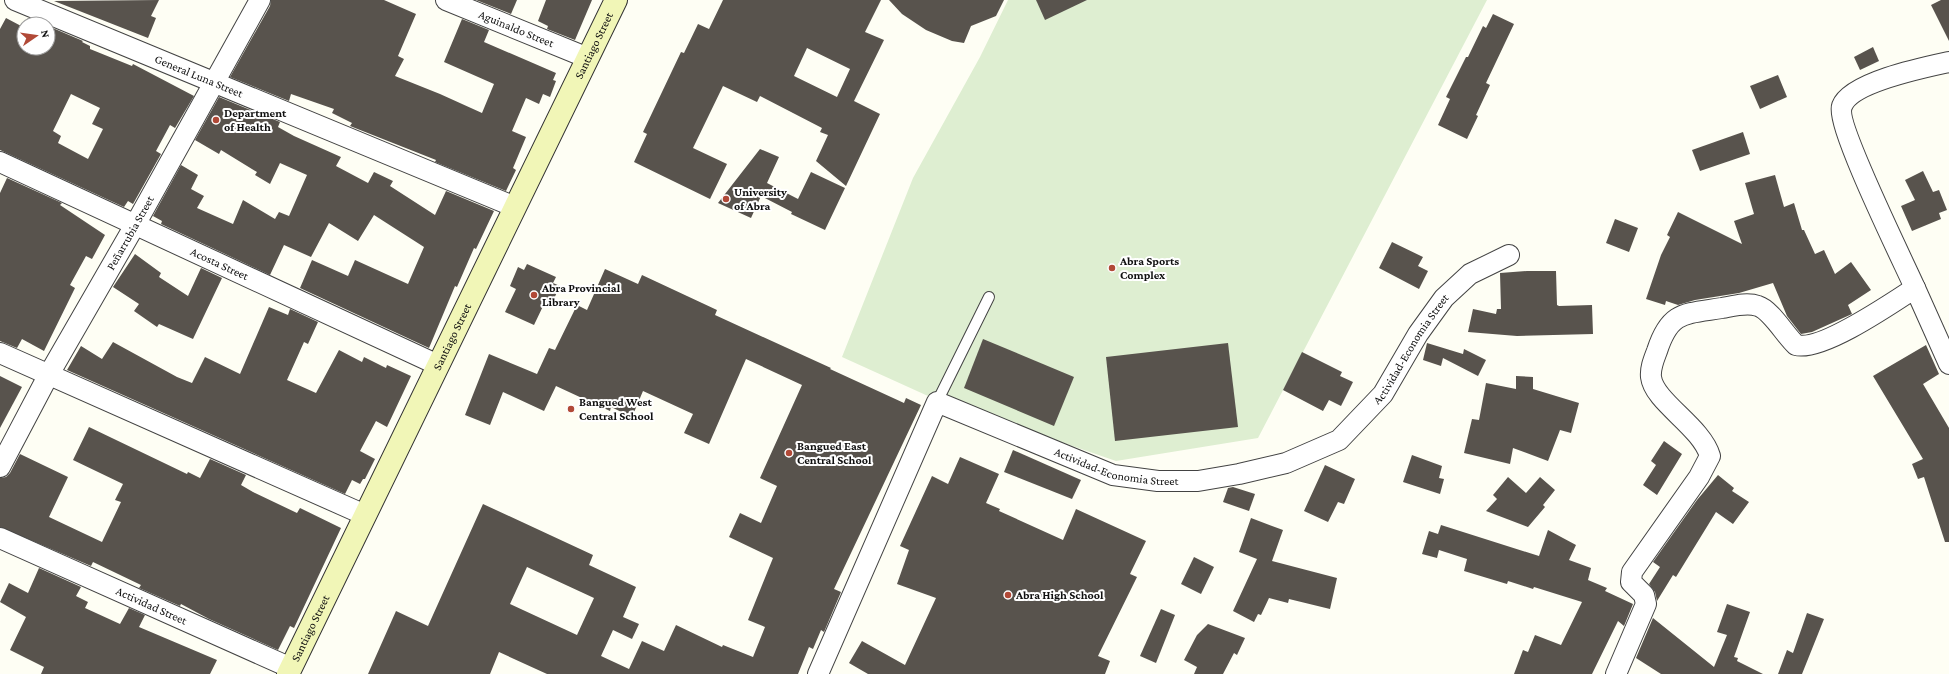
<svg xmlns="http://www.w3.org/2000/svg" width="1949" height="674" font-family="'Crimson Pro',serif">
<rect width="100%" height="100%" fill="#fefef4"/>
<polygon fill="#deeed1" points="1008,0 1487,0 1258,438 1116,461 928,396 842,357 913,178 980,57"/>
<g fill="#58534d" fill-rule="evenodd">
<polygon points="159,0 151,16 156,18 148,38 54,1"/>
<polygon points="271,0 384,0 416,14 398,56 404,59 395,76 440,94 482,113 494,84 444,62 462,19 489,30 484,42 556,73 553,80 556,81 550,97 543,94 539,104 526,98 512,131 526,137 513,168 516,170 506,191 435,162 436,160 350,126 352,123 332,113 334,109 291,94 289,101 230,77 270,6"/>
<polygon points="476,0 517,0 511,14"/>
<polygon points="546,0 592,0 575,40 547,29 548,26 538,21"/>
<path d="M723 0H881L865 32 884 40 854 101 880 114 846 186 816 161 828 135 820 132 822 128 760 96 757 102 723 86 693 148 727 164 710 199 634 162 647 134 643 132 681 52 684 53 698 24 709 29ZM807 48 850 69 837 97 794 76Z"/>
<polygon points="889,0 1004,0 996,16 971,26 964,43 952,41 926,30 902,14"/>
<polygon points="1036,0 1087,0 1045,20"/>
<polygon points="1941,0 1949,0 1949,41 1931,5"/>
<polygon points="1493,14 1514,24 1486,83 1490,85 1476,115 1478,116 1467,139 1438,125 1450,99 1446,97 1466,57 1468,57 1483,26 1486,28"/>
<path d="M6 18 23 27 24 25V48H48V26L83 41 82 42 90 46V49L132 66 133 64 194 96 175 128 170 125 156 151 161 154 133 204 128 201 124 207 0 150V29ZM71 94 100 108 92 124 103 129 88 159 58 143 61 136 53 131Z"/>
<polygon points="28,18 43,24 24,24"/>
<polygon points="1873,47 1879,61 1860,70 1854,57"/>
<polygon points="1778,75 1787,97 1760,109 1750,86"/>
<polygon points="219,97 280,122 278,127 294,136 341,157 336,166 368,183 374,172 393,181 390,186 435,215 446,191 494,211 476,249 474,248 457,287 455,286 429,348 300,288 312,260 348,276 355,260 408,284 424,247 374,215 358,241 329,223 311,257 284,245 270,275 161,224 162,221 153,216 181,165 198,175 191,189 204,196 197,208 233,224 243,200 275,219 279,212 289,216 307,175 280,163 270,184 255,175 257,172 221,150 219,154 195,140"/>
<polygon points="1743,132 1750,154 1700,171 1692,150"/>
<polygon points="760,149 779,157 767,183 798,199 811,172 845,188 825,230 791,214 792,212 761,196 751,218 718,203"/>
<polygon points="1923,171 1933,192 1939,190 1947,210 1939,213 1941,219 1912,231 1901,206 1915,200 1905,180"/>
<polygon points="1775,175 1784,207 1794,203 1802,230 1804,230 1815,254 1824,250 1835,274 1851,262 1871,290 1848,305 1852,314 1812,332 1801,334 1787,316 1773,283 1739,293 1695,300 1678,305 1666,301 1665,305 1646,299 1661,255 1670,237 1667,235 1678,212 1742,244 1734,221 1754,214 1745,183"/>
<polygon points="7,178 62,203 60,205 105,235 92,259 86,256 70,285 75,288 44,351 22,339 17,348 0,341 0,193"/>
<polygon points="1615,219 1638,228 1629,252 1606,243"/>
<polygon points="1392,242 1423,257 1418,266 1428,271 1419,289 1379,268"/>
<polygon points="135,254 161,273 159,277 188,296 201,268 222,278 193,339 159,324 157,327 134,311 139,304 113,287"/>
<polygon points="527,264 556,277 553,283 560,286 551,305 545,302 534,325 505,312 516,289 510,286 518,267 524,270"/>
<path d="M605 269 638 284 642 275 717 310 715 315 831 368 830 369 904 403 906 398 921 405 834 589 841 592 824 632 821 630 813 649 809 647 798 674H547L499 652 490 674H368L396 611 428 626 483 504 593 555 589 565 636 587 623 617 639 624 632 639 613 630 601 656 629 669 642 641 664 651 676 625 722 647 723 645 753 657 765 627 748 620 773 558 729 537 740 513 761 523 777 486 760 478 802 385 746 359 709 444 684 433 693 414 643 391 632 417 611 407 610 411 556 386 544 411 503 392 490 425 465 415 489 354 537 374 549 348 555 350 577 305 587 310ZM527 567 594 598 577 635 510 604Z"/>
<polygon points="1527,271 1556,271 1557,305 1559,306 1592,305 1593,334 1517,336 1468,332 1473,309 1496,314 1497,309 1501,309 1500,273"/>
<polygon points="269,307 288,315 290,309 318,322 308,344 304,342 287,380 316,393 339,350 362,362 364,357 386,368 387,365 411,376 387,427 376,421 360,451 375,459 365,479 363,479 360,484 352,480 345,494 67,370 81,346 102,359 113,342 177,377 192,383 205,357 240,374"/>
<polygon points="983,339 1074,377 1054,426 964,388"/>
<polygon points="1228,343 1238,427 1115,441 1106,357"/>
<polygon points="1427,343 1463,354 1464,349 1486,360 1478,376 1443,358 1441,366 1423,360"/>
<polygon points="1926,345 1939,374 1923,384 1949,428 1949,542 1945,542 1924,477 1918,479 1912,464 1923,459 1873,376"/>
<polygon points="1302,352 1342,372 1340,376 1353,382 1341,406 1329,400 1323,411 1283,390"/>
<polygon points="0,376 22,387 0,428"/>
<polygon points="1516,376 1533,377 1533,389 1579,403 1571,433 1560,430 1548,461 1513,448 1510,464 1464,453 1472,419 1479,420 1486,383 1516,389"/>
<polygon points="89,427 187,474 188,472 200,478 210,459 246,475 241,485 253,492 297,513 300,508 341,528 294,628 290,626 278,650 209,619 181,604 180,606 139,588 141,585 93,562 91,566 0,527 0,478 6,477 10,473 20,454 68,477 49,517 102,542 121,502 115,500 123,484 73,460"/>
<polygon points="1664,441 1682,454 1657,495 1643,485 1656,465 1651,461"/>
<polygon points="1013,450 1081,480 1072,499 1004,472"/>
<polygon points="1412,455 1442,466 1439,478 1444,479 1440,494 1403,482"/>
<polygon points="960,457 999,474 986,503 1000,509 999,511 1063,540 1076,509 1146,541 1130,574 1137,577 1098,656 1110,661 1105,674 868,674 849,663 862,641 905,665 936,598 897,584 909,550 900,546 932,476 948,484"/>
<polygon points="1325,465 1355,479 1344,504 1338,502 1328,522 1304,511"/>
<polygon points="1718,475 1734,488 1732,491 1749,502 1733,524 1716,512 1676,577 1673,575 1657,601 1655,592 1649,584 1660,567 1653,562 1697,500"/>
<polygon points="1508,477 1526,493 1540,477 1555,490 1543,505 1545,507 1528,527 1486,511 1497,499 1493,495"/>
<polygon points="1233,487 1255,494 1249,511 1223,502 1228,488"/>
<polygon points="1251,518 1283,530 1272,561 1337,578 1330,609 1289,599 1288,603 1269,598 1261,615 1258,614 1254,622 1233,611 1257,559 1239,552"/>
<polygon points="1441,525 1539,556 1548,530 1576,545 1569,560 1591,568 1588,580 1607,588 1605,591 1633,604 1624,626 1618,621 1592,674 1514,674 1523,650 1528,652 1535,635 1561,645 1582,602 1534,587 1533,589 1508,581 1507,584 1464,571 1467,559 1439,550 1437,558 1422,554 1429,531 1438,534"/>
<polygon points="1194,557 1214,567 1201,594 1181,584"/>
<polygon points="39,568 81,587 76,596 88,602 85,608 120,624 129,608 145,615 139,627 217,660 210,674 41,674 44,667 10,650 26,617 0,602 9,583 28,593"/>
<polygon points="1727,604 1750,612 1734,657 1738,658 1737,661 1763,674 1661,674 1636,658 1653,618 1714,667 1727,635 1717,632"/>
<polygon points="1161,609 1175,615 1156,663 1140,656"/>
<polygon points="1807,613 1824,619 1802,674 1778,674 1787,650 1793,653"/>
<polygon points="1208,624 1245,638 1237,655 1234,653 1223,674 1194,674 1197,667 1184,660 1197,635"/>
</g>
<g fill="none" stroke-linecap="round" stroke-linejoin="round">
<defs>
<polyline id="lane" points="937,402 989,297"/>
<g id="street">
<path id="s1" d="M15 0 515 207"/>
<path id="s2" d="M446 0 588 58"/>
<path id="s3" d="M0 162 438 365"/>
<path d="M1915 288C1904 263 1835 124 1842 106 1851 82 1926 67 1949 62"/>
<polyline points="0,353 365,515"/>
<path id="s4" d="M0 467 48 376 135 225 260 0"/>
<path id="s5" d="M0 538 291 668"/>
<path id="s6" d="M818 674 937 402 1113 475 1158 481H1198L1239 474 1286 463 1339 440 1383 394 1418 334 1444 298 1470 274 1509 255"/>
<path d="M1616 674 1646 604 1644 595 1631 582 1632 572 1699 477 1710 456C1701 426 1654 402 1651 377 1650 368 1654 359 1657 351 1670 311 1684 314 1722 308 1733 306 1747 302 1758 306 1771 310 1785 335 1796 345 1821 352 1892 303 1915 288L1949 364"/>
</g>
<g id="secondary">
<path id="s7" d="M288 674 616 0"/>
</g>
</defs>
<use href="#lane" stroke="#434343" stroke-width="12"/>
<use href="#street" stroke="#434343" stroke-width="22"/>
<use href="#secondary" stroke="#323232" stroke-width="24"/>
<use href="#lane" stroke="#fff" stroke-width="10"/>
<use href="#street" stroke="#fff" stroke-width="20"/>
<use href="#secondary" stroke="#f1f6b7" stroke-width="22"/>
</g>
<g fill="#b14937" stroke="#fff" stroke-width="1.5">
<circle cx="216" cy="120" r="4"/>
<circle cx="726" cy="199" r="4"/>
<circle cx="1112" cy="268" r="4"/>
<circle cx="534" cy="295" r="4"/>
<circle cx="571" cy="409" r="4"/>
<circle cx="789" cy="453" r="4"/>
<circle cx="1008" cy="595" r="4"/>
</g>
<g text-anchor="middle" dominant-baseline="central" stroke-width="4" stroke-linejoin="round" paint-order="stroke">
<g font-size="12" fill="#101010" stroke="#fff">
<text stroke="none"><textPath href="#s2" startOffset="76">Aguinaldo Street</textPath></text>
<text stroke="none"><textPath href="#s7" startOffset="699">Santiago Street</textPath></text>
<text stroke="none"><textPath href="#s1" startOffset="199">General Luna Street</textPath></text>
<text stroke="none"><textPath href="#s4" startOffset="268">Peñarrubia Street</textPath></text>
<text stroke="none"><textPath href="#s3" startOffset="242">Acosta Street</textPath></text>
<text stroke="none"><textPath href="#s7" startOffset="375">Santiago Street</textPath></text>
<text stroke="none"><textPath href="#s6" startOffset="837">Actividad-Economia Street</textPath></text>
<text stroke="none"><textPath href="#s6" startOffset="489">Actividad-Economia Street</textPath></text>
<text stroke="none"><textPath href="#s5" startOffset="166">Actividad Street</textPath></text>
<text stroke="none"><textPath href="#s7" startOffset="51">Santiago Street</textPath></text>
</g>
<g font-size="12" font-weight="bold" fill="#101010" stroke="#fff" text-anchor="start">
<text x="224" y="113">Department<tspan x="224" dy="14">of Health</tspan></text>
<text x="734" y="192">University<tspan x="734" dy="14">of Abra</tspan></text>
<text x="1120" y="261">Abra Sports<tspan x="1120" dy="14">Complex</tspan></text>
<text x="542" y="288">Abra Provincial<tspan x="542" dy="14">Library</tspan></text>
<text x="579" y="402">Bangued West<tspan x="579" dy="14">Central School</tspan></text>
<text x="797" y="446">Bangued East<tspan x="797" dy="14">Central School</tspan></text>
<text x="1016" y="595">Abra High School</text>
</g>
</g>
<g transform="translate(36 36) rotate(77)"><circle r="19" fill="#ffffff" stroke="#9f9f9f"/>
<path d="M0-3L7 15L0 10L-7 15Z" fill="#b14937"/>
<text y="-6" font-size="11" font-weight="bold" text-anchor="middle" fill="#101010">N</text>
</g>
</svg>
